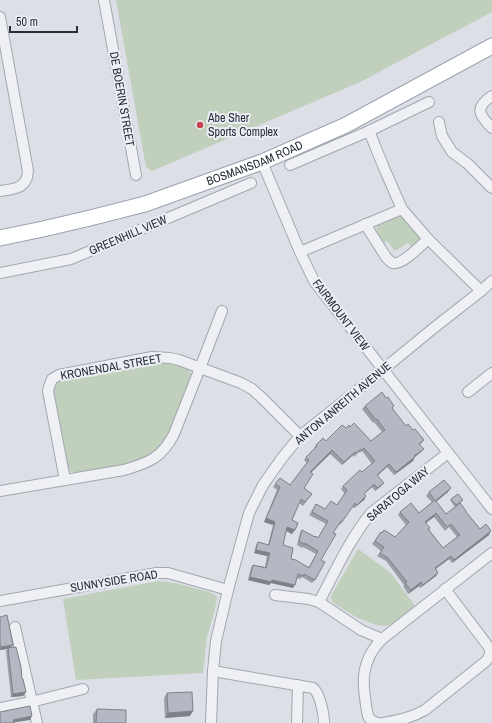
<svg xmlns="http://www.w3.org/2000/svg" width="492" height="723" font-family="'Archivo Narrow',sans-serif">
<rect width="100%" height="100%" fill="#dcdfe6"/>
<g fill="#c1cfbd">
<polygon points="116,0 492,0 492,12 360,82 152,171 146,167"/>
<path d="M397 216 403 217 419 234C420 241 417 244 413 248L408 243 395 251 387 241 381 244C371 222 379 223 397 216Z"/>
<path d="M163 361 186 367C190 370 192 373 191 378L168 438 153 454 132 463 77 473 71 472 67 466 53 390 55 383 60 379Z"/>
<polygon points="358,549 390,572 416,607 397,622 386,626 376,625 356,617 333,603 331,598 332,594"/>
<polygon points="158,581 175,583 209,592 215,595 217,598 215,609 207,637 203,673 76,680 63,599"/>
</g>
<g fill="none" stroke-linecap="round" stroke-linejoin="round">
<defs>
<g id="minor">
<polyline points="104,0 136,175"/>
<path d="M0 17 28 171C27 189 14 189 0 191"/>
<path d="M492 96C474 108 479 115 492 128"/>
<polyline points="439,122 442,136 452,152 468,164 492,188"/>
<polyline points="369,131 384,168 402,209 428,239 481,291"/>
<polyline points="262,162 300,252 314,281 492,509"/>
<polyline points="290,165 369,131 429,102"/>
<path d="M365 224 386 257C388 259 390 262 393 263 403 265 421 245 428 239"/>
<polyline points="300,252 402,209"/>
<polyline points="0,273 71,259 251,183"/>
<polyline points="468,392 492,373"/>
<polyline points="65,480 48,391 49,387 52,379 59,375 152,357 170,358 179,360 241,383 252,389 262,398 300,436"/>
<path d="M0 491 124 470C148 463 162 458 174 434L200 368 222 311"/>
<polyline points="275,595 308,599 319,602 361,630 382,639 492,553"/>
<polyline points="0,601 157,573 168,573 228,590"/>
<path d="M319 602C335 572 349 540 371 513L448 453"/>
<polyline points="15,627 37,723"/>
<path d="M213 671 313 688C320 693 324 715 324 723"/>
<polyline points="0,708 31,702 83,689"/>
<polyline points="211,723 213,671 216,641 228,590 249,513 263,485 282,458 300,436 358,390 435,327 481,291 492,281"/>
<polyline points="297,723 298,685"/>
<path d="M378 723C373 722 370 720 368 716 362 686 359 662 382 639"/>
<path d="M383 723C399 720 411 718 425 710L485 662C490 657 492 652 488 646L445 589"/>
</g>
<g id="primary">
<path id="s1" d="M0 238 43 229 90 218 145 204 262 162 346 125 492 46"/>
</g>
</defs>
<use href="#minor" stroke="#a2a6af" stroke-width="12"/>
<use href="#primary" stroke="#9ba3b1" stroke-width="17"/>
<use href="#minor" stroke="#eef0f4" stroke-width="10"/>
<use href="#primary" stroke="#fff" stroke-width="15"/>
</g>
<g fill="#9a9ea7" fill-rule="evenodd">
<path d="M365 406 392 408 406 426 413 430 424 440 420 445 421 452 415 457 413 461 394 475 387 467 377 475 381 486 375 491 372 487 364 494 366 496 364 500 354 508 352 507 340 525 339 524 333 533 321 560 315 580 312 583 302 577 300 579 297 578 293 588 271 583 269 585 248 580 251 568 253 565 265 567 267 556 254 553 256 545 258 542 268 545 273 525 264 522 277 490 273 487 280 478 290 485 307 463 304 460 306 457 314 449V448L316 445 326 441 346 428 371 441 382 432 374 422 373 423 362 409ZM362 451 372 464 362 472 343 486 341 489 345 494 337 505 325 509 316 504 309 515 326 524 318 538 315 537 302 530 300 533 297 545 302 548 303 547 316 554 309 567 291 559 283 545 286 531 292 534V520L299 503 303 506 312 494 304 488 311 473 330 454 342 465 353 455 354 457 359 452 360 453Z"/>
<path d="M429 492H448L436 502 446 514 455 507 450 500 451 499 463 500 460 503 466 512 480 529 489 535 452 563 449 559 436 569 438 573 436 576 420 588 419 586 408 594 403 586 404 585 386 561 377 556 381 551 372 544 381 532 395 537 406 525 398 515 400 512 419 513 432 502 426 496ZM434 517 445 531 449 527 457 537 443 548 429 530 430 528 425 523Z"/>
<polygon points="0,617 22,679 26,692 23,696 11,697 6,651 7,649 0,650"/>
<polygon points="167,693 190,716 165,718 164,698"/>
<polygon points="97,709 126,723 93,723 93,714"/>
</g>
<g fill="#7d8188">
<polygon points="424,449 421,452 412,459 414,456"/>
<polygon points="332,450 330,454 308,475 310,472"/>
<polygon points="355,452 353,455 342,465 344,462"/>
<polygon points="415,457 413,461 394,475 396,472"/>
<polygon points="389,464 387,467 375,478 377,475"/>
<polygon points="384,483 381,486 375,491 377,488"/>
<polygon points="374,484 372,487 361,497"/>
<polygon points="451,488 448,492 433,504 435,501"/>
<polygon points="366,496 364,500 354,508"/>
<polygon points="436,513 434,517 422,526 425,522"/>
<polygon points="266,518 275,522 273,525 264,522"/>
<polygon points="287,527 295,530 292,534 285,530"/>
<polygon points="491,531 489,535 452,563 454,560"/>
<polygon points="256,550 270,553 267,556 254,553"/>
<polygon points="451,556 449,559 432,571 435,568"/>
<polygon points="438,573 436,576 420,588 423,585"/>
<polygon points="250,577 272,580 295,585 293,588 271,583 269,585 248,580"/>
<polygon points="421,582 419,586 408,594 411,590"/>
<polygon points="13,645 10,648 8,648 7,649 0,650 0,649 1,647"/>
<polygon points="26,692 23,696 11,697 13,694"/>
<polygon points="193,711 190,716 165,718 168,713"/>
<polygon points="32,716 30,720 10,723 13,720"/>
</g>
<g fill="#b3b8c2" stroke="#7d8188" fill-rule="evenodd">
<path d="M382 392 386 398 388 397 394 406 392 408 406 426 408 424 413 430 415 429 424 440 419 444 424 449 414 456 415 457 396 472 389 464 377 475 384 483 377 488 374 484 364 494 366 496 357 505 355 503 342 522 341 521 333 533 336 534 321 560 325 562 315 580 304 574 303 576 298 574 295 585 272 580 271 582 250 577 253 565 266 568 270 553 256 550 258 542 269 545 275 522 266 518 280 487 275 484 280 478 290 485 309 460 306 457 317 446 316 445 323 438 326 441 342 425 346 428 349 425 350 427 354 423 371 441 385 430 377 419 376 420 365 406ZM364 448 375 461 362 472 360 470 343 486 347 490 337 505 331 501 325 509 316 504 312 512 328 521 318 538 316 536 315 537 302 530 299 541 305 545V543L318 551 309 568 296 560 291 559 293 548 283 545 287 527 295 530 298 523 292 520 301 499 305 502 312 494 304 488 313 474 310 472 332 450 344 462 355 452 356 453 361 449 362 450Z"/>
<polygon points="444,480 451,488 435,501 429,492"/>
<polygon points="458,494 463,500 456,505 451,499"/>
<path d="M435 500 446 514 460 503 466 511V512L480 529 486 524 491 531 454 560 451 556 435 568 438 573 423 585 421 582 411 590 405 583 407 582 388 558 380 553 384 547 375 541 381 532 382 533 384 530 395 537 409 522 400 512 411 503 419 513ZM436 513 447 527 451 524 460 535 443 548 428 529 430 528 425 522Z"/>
<polygon points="7,615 13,645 1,647 0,644 0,617"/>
<polygon points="16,647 21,667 22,679 23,679 26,692 13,694 8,648"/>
<polygon points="192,692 193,711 168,713 167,693"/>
<polygon points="30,706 32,716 13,720 14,723 0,723 0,712"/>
<polygon points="97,709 126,710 126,723 96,723"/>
</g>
<circle fill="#c94251" stroke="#ebeef3" stroke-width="1.5" cx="200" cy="125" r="4"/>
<g text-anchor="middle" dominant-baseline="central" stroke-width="4" stroke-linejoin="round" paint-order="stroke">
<g font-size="12" fill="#262d3b" stroke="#ebeef3">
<text transform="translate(122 99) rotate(80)">DE BOERIN STREET</text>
<text stroke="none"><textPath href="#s1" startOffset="266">BOSMANSDAM ROAD</textPath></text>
<text transform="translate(128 235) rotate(-23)">GREENHILL VIEW</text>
<text transform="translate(341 315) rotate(53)">FAIRMOUNT VIEW</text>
<text transform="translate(111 367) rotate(-10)">KRONENDAL STREET</text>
<text transform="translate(343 403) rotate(-40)">ANTON ANREITH AVENUE</text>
<text transform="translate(398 494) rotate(-40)">SARATOGA WAY</text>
<text transform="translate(114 581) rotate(-9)">SUNNYSIDE ROAD</text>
</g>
<g font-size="12" fill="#262d3b" stroke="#ebeef3" text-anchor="start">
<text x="208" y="118">Abe Sher<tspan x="208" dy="14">Sports Complex</tspan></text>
</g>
</g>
<path d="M10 26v6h67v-6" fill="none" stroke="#262d3b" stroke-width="2"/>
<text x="16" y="26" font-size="12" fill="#262d3b" stroke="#ebeef3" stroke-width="3" paint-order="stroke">50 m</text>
</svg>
